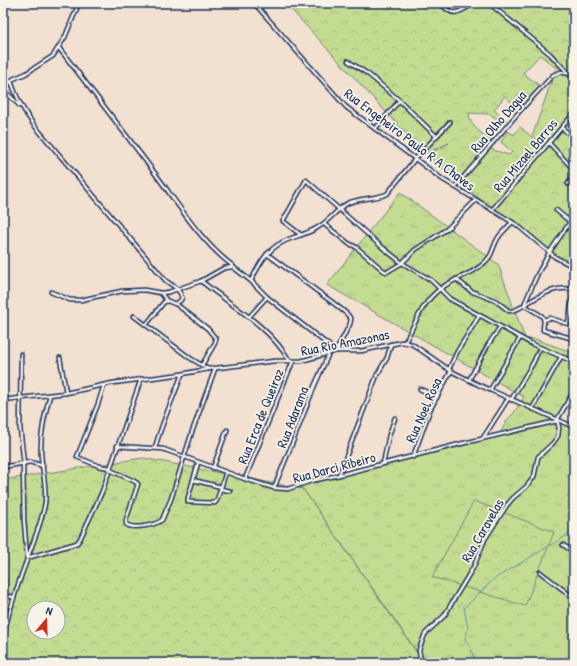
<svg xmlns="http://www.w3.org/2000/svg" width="577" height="666" font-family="'Patrick Hand',sans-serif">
<defs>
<pattern id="grass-tufts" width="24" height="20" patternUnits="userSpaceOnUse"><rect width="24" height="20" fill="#c4dc92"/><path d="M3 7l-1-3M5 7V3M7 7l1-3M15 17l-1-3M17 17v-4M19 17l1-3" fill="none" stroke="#a8bd80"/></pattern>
<pattern id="forest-crowns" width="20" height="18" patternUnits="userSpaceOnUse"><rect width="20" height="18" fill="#c4dc92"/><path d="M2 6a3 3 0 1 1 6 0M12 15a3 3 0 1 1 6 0" fill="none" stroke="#a8bd80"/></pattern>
</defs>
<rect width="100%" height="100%" fill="#f2e0d0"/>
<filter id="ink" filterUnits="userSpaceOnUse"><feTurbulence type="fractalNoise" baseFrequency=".025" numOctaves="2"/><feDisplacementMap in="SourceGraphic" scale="8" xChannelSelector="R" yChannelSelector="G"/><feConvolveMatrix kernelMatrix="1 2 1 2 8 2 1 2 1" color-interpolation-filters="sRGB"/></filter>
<g filter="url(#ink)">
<polygon fill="url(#grass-tufts)" stroke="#708678" points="400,192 498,264 525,339 535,339 574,353 574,388 556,420 574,431 574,663 425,663 303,489 298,485 459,447 501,432 507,420 514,413 524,397 327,285"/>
<g fill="url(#forest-crowns)" stroke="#708678" fill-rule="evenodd">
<path d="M285 3H574V269L528 232 476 196 427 155 449 143 425 154ZM540 55 556 68 532 137 520 127 514 135 508 131 501 142 512 152 509 155 487 148 493 141C483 134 469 127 469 113L490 114 506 125 508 122 494 110 505 96 519 110 523 106 515 100 518 95 527 100 540 86 523 73Z"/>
<path d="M143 458 303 489 424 663H3V480ZM34 608H58V632H34Z"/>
<polygon points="474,501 554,532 525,606 432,577"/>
</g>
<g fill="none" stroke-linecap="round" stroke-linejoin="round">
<polyline stroke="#5c91b0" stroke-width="1" points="476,663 471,649 465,640 468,628 464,608 494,579 574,531"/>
<defs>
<g id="street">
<polyline points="254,3 346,107 442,179 517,225 555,257 574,267"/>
<path d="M440 3C455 19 458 12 475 3"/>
<polyline points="489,3 550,54 568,73"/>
<path d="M59 48C92 91 125 133 157 176 180 207 202 243 233 266"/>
<polyline points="348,61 368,74 399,100 436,136"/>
<path d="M11 81C16 97 24 112 34 125L166 281C173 286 180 289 182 298L180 301 175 304 168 301 164 302 146 325"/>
<polyline points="3,89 20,106"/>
<polyline points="3,90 13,79 25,74 53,56 65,37 79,3"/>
<polyline points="562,128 574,138"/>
<polyline points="375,129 399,101"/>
<polyline points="549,143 574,170"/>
<polyline points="568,184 574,176"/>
<polyline points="455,187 519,112 553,75 561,72 574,75"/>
<polyline points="492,210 574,113"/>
<polyline points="556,210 574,225"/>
<polyline points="568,220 574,213"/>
<polyline points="570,222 549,253 537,275 524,305 542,316 544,320 543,330 574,339"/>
<polyline points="324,224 348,243 356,247 384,271 387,272 402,263 415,250 447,229 476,200"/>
<polyline points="301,235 283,221 306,180 382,247 402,263 431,280 450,299 532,344 574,362"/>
<path d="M456 279 471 291 496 301 509 311C517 311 523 306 529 302 542 294 559 285 574 290"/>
<path d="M201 281C232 306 269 326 289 360"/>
<path d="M251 281C261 260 269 246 292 238 301 235 312 232 320 226 331 219 337 209 348 203 360 198 374 199 387 194L415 159 450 122"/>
<polyline points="51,292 70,300 81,300 122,291 144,290 161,293 169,292 201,281 224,268 233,267 251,281 267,297 336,351 350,324 351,319 347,314 336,305 267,254"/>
<polyline points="161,293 167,301"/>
<polyline points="176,304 208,329 216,339 215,343 202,365"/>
<polyline points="134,316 190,358 208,369"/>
<polyline points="249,317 267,297"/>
<polyline points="544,320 550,318 568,324 574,290"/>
<path d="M405 342C415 324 423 301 440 289 455 277 474 275 487 260 493 254 493 246 498 238 501 233 508 227 512 222"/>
<polyline points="21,354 20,428 24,464"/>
<polyline points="60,358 66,393"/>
<polyline points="449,369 457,352 479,316"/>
<polyline points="469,380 488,345 500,327"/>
<polyline points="104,385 98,404 77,457 99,466 110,468"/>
<polyline points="420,389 437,397"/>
<polyline points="490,390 520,338"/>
<polyline points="3,400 66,393 113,383 182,374 208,369 275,361 301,361 336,351 361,351 402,342 412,344 451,371 479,385 574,427"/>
<polyline points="511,400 533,363 540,348"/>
<polyline points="532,409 561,357"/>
<polyline points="557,420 574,391"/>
<polyline points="483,438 508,399"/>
<polyline points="117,446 163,449 245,479 274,488 288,489 311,481 339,475 460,444 557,421"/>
<path d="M155 448C162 422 173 399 182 374"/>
<polyline points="413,457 430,410 451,371"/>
<polyline points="198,463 188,498 188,502 190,502 215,503 217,500 226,472"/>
<polyline points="23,464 24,520 27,557"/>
<polyline points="383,464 389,435 395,418"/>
<polyline points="3,467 30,462 43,466"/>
<polyline points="213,468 227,430"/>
<path d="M110 470 134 481 138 484 126 520V524C132 530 156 525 162 520L171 499 192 432 215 369"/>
<polyline points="339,475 377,375 387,358 391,344"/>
<polyline points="245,479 293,361"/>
<polyline points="193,480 221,487"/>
<polyline points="274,488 292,444 314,387 329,353"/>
<polyline points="221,489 230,491"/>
<polyline points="563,545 574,552"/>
<polyline points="27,558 77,543 80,539 102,492 141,379"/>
<polyline points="540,572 574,598"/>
<polyline points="4,576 5,596"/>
<polyline points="5,596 14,597"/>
<path d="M3 636C10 609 18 583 28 557 34 539 42 522 45 503 47 486 42 471 41 454 40 434 45 414 50 395"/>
<polyline points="421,663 419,650 425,634 444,616 474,566 485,539 507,505 513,498 526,487 534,477 538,457 553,443 558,436 559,427 557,421"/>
</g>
</defs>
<use href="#street" stroke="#1b2f5e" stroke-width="5.5"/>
<use href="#street" stroke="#f7f3e8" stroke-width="2.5"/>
</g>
</g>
<g text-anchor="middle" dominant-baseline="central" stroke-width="3.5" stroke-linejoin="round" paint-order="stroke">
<g font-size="14" fill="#1b2f5e" stroke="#f7f3e8">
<text transform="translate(498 121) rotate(-49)">Rua Olho Dagua</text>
<text transform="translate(410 139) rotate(37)">Rua Engeheiro Paulo R A Chaves</text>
<text transform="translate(525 155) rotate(-50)">Rua Mizael Barros</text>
<text transform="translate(345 342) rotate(-11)">Rua Rio Amazonas</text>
<text transform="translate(423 410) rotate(-66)">Rua Noel Rosa</text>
<text transform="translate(260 416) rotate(-68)">Rua Erca de Queiroz</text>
<text transform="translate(292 417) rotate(-69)">Rua Adarama</text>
<text transform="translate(334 467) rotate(-15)">Rua Darci Ribeiro</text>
<text transform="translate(482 530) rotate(-60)">Rua Caravelas</text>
</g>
</g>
<rect width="577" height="666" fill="none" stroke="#f7f3e8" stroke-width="16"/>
<rect x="8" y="8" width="561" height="650" fill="none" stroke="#1b2f5e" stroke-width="1.5" filter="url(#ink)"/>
<g transform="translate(46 620) rotate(19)"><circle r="19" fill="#f7f3e8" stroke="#9fa5b1"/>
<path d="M0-3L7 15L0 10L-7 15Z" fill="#c8321e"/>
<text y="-6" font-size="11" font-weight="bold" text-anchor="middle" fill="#1b2f5e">N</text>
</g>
</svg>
